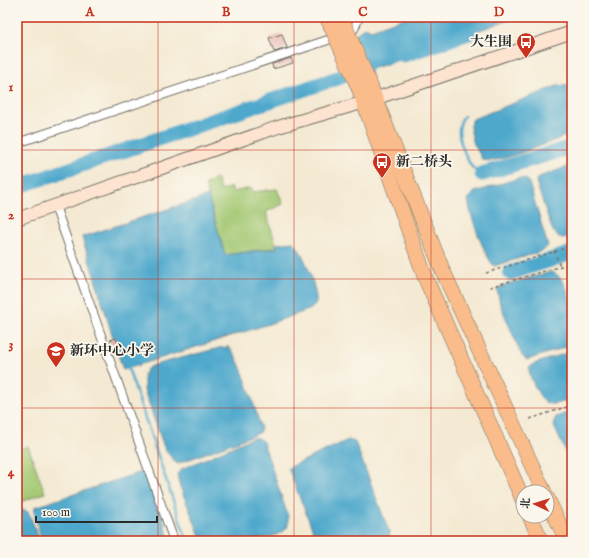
<svg xmlns="http://www.w3.org/2000/svg" width="589" height="558" font-family="'IM FELL English','Noto Serif SC',serif">
<rect width="100%" height="100%" fill="#fbf7ec"/>
<filter id="ink" filterUnits="userSpaceOnUse"><feTurbulence type="fractalNoise" baseFrequency=".025" numOctaves="2"/><feDisplacementMap in="SourceGraphic" scale="8" xChannelSelector="R" yChannelSelector="G"/><feConvolveMatrix kernelMatrix="1 2 1 2 8 2 1 2 1" color-interpolation-filters="sRGB"/></filter>
<filter id="wash" filterUnits="userSpaceOnUse"><feTurbulence type="fractalNoise" baseFrequency=".012" numOctaves="4" result="noise"/><feDisplacementMap in="SourceGraphic" scale="16" xChannelSelector="R" yChannelSelector="G"/><feGaussianBlur stdDeviation="0.9" result="paint"/><feColorMatrix in="noise" values="0 0 0 0 0 0 0 0 0 0 0 0 0 0 0 0 0 1.4 0 .05"/><feComposite in="paint" operator="in"/></filter>
<g filter="url(#wash)">
<rect width="100%" height="100%" fill="#f4e9d2"/>
<g fill="#a3c872" stroke="#677a4e">
<polygon points="217,179 220,191 231,187 233,192 251,188 253,192 277,189 283,204 266,212 277,247 225,255 205,184"/>
<polygon points="28,446 45,493 20,502 17,492 17,450"/>
</g>
<g fill="#4ea8cc" stroke="#3c6a7c">
<polygon points="407,17 518,17 450,40 445,39 391,63 363,71 349,39 365,27 371,30"/>
<path d="M567 85 572 102V133L570 134C555 140 493 167 482 159L473 142 470 126 473 119 557 86Z"/>
<path d="M572 165V238C562 239 557 238 552 229L536 182 539 177Z"/>
<path d="M519 178 526 179 529 183 548 246 543 251 494 266C485 257 468 211 468 198L475 192Z"/>
<path d="M208 196 225 255 277 248 276 244 293 242C303 249 318 291 316 303L311 309 266 325 123 370 82 237Z"/>
<path d="M551 272C574 278 572 326 572 345L527 360 522 356 500 304 497 289 507 284Z"/>
<path d="M228 347C240 353 256 413 261 428L259 433 177 464 165 450 144 390V374L148 368 154 365 219 348Z"/>
<path d="M572 351V399C565 401 554 406 547 403 540 400 528 375 529 368L534 364Z"/>
<polygon points="572,411 572,466 553,424 556,417"/>
<path d="M252 438H259L263 442 288 516V526C279 544 220 541 202 541L179 484 177 474 182 469Z"/>
<polygon points="348,440 355,442 389,531 390,541 317,541 288,468"/>
<polygon points="141,472 148,476 168,535 166,540 42,541 34,513 35,507"/>
<polygon points="24,510 29,513 40,541 17,541 17,512"/>
</g>
<g fill="none" stroke-linecap="round" stroke-linejoin="round">
<g stroke="#4ea8cc" stroke-width="2.5">
<path d="M464 116C461 120 459 125 459 131 459 142 470 173 482 174"/>
<polyline points="128,368 187,541"/>
</g>
<g stroke="#4ea8cc" stroke-width="15">
<polyline points="404,55 469,33"/>
<polyline points="482,174 572,147"/>
<polyline points="17,187 364,69"/>
<polyline points="510,273 572,253"/>
</g>
</g>
<g id="blocks">
<g fill="#e2aba9">
<polygon points="282,34 287,48 274,52 269,38"/>
<polygon points="291,58 293,63 273,69 272,64"/>
<polygon points="116,338 120,347 113,350 110,340"/>
</g>
</g>
</g>
<g filter="url(#ink)">
<use href="#blocks" fill-opacity="0" stroke="#716e65" stroke-width="1"/>
<g fill="none" stroke-linecap="round" stroke-linejoin="round">
<defs>
<g id="street">
<polyline points="17,143 343,35 354,29 359,17"/>
<polyline points="55,206 174,541"/>
</g>
<polyline id="secondary" points="17,219 278,127 365,102 572,32"/>
<g id="highway">
<polyline points="369,83 442,269 544,492"/>
<polyline points="359,88 425,277 523,500"/>
<polyline points="547,498 567,541"/>
<polyline points="530,516 541,541"/>
</g>
</defs>
<use href="#street" stroke="#716e65" stroke-width="10"/>
<use href="#secondary" stroke="#716e65" stroke-width="14"/>
<use href="#highway" stroke="#716e65" stroke-width="16"/>
<g stroke="#716e65" stroke-width="1.5" stroke-dasharray="3 3" stroke-linecap="butt">
<polyline points="554,251 560,266"/>
<polyline points="486,273 572,246"/>
<polyline points="490,287 572,263"/>
<polyline points="530,419 572,405"/>
</g>
<use href="#street" stroke="#fff" stroke-width="8"/>
<use href="#secondary" stroke="#fde4d0" stroke-width="12"/>
<use href="#highway" stroke="#f9bc8a" stroke-width="15"/>
<defs>
<g id="highway-bridge">
<polyline points="327,17 359,88"/>
<polyline points="341,17 369,83"/>
</g>
</defs>
<use href="#highway-bridge" stroke="#716e65" stroke-width="16" stroke-linecap="butt"/>
<use href="#highway-bridge" stroke="#f9bc8a" stroke-width="15"/>
</g>
</g>
<path fill="none" stroke="#c8321e" stroke-width="1" stroke-opacity="0.55" d="M158 17V541M294 17V541M431 17V541M17 150H572M17 279H572M17 408H572"/>
<defs>
<symbol id="bus-pin" viewBox="-11 -11 22 30"><path d="M0 17L-7.5 6A9.5 9.5 0 1 1 7.5 6Z" fill="#c8321e" stroke="#fbf7ec"/><path d="M-5-6H5V4H4V6H2V4H-2V6H-4V4H-5ZM-3.5-4V0h7V-4ZM-3.5 1.2v1.5H-2V1.2ZM2 1.2v1.5H3.5V1.2Z" fill="#fff"/></symbol>
<symbol id="school-pin" viewBox="-11 -11 22 30"><path d="M0 17L-7.5 6A9.5 9.5 0 1 1 7.5 6Z" fill="#c8321e" stroke="#fbf7ec"/><path d="M0-5L7-2L0 1L-7-2ZM-4 1L0 2.5L4 1V4Q0 6-4 4Z" fill="#fff"/></symbol>
</defs>
<g fill-rule="evenodd">
<use href="#bus-pin" x="515" y="31" width="22" height="30"/>
<use href="#bus-pin" x="371" y="151" width="22" height="30"/>
<use href="#school-pin" x="45" y="340" width="22" height="30"/>
</g>
<g text-anchor="middle" dominant-baseline="central" stroke-width="3.5" stroke-linejoin="round" paint-order="stroke">
<g font-size="14" font-weight="bold" fill="#2b2b2b" stroke="#fbf7ec" text-anchor="start">
<text x="512" y="42" text-anchor="end">大生围</text>
<text x="396" y="162">新二桥头</text>
<text x="70" y="351">新环中心小学</text>
</g>
</g>
<rect width="589" height="558" fill="none" stroke="#fbf7ec" stroke-width="44"/>
<g transform="translate(535 504) rotate(274)"><circle r="19" fill="#fbf7ec" stroke="#a8a59f"/>
<path d="M0-3L7 15L0 10L-7 15Z" fill="#c8321e"/>
<text y="-6" font-size="11" font-weight="bold" text-anchor="middle" fill="#2b2b2b">北</text>
</g>
<path d="M36 516v6h121v-6" fill="none" stroke="#2b2b2b" stroke-width="2"/>
<text x="42" y="516" font-size="12" fill="#2b2b2b" stroke="#fbf7ec" stroke-width="3" paint-order="stroke">100 m</text>
<rect x="22" y="22" width="545" height="514" fill="none" stroke="#c8321e" stroke-width="1.5"/>
<g font-size="13" text-anchor="middle" font-weight="bold" fill="#c8321e">
<text x="90" y="16">A</text>
<text x="226" y="16">B</text>
<text x="363" y="16">C</text>
<text x="499" y="16">D</text>
<text x="11" y="91">1</text>
<text x="11" y="219">2</text>
<text x="11" y="348">3</text>
<text x="11" y="476">4</text>
</g>
</svg>
